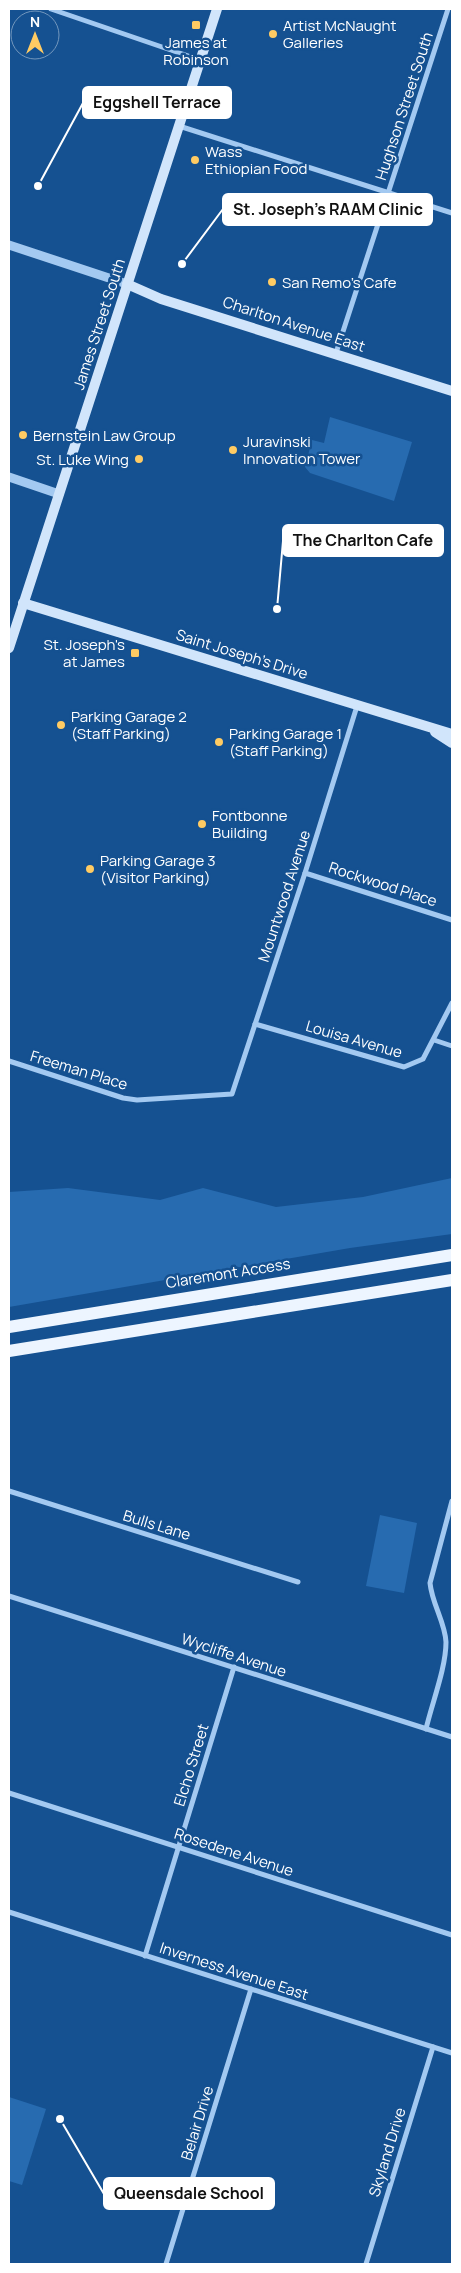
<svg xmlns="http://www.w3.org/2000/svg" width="461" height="2273" font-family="Manrope,sans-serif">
<rect width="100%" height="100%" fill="#155191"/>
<g fill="#276bb0">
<polygon points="330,417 412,442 394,501 310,473 305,467 312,440 324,443"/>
<polygon points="452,1178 452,1234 350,1248 9,1307 9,1192 68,1188 160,1200 203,1188 276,1207 363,1197"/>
<polygon points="380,1515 417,1523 404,1593 366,1586"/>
<polygon points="9,2097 46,2109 22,2185 9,2181"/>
</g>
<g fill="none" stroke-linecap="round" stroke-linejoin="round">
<g stroke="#a3c9f1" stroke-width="5">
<polyline points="51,9 200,60"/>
<polyline points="179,126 452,213"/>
<polyline points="336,353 448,9"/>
<polyline points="305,873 452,920"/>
<polyline points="255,1024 404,1067 423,1059 452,1003"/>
<polyline points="434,1040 452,1046"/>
<polyline points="9,1061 123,1098 137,1100 232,1094 305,873 357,706"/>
<polyline points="9,1491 298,1582"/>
<polyline points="9,1596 452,1737"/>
<path d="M426 1729C432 1703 446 1668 446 1642 445 1622 432 1604 430 1583L452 1501"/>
<polyline points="9,1793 452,1935"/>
<polyline points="9,1912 452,2053"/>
<polyline points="145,1956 234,1667"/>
<polyline points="166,2264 251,1989"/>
<polyline points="366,2264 433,2047"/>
</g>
<g stroke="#a3c9f1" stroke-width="9">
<polyline points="9,245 127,284"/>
<polyline points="9,477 59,494"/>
</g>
<g stroke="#d1e5fb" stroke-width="10">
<polyline points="127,284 161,299 452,391"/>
<polyline points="23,603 452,734"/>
<polyline points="9,648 217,9"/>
<polyline points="435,732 452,743"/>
</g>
<g stroke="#edf5ff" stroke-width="12">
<polyline points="9,1327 452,1255"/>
<polyline points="9,1351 452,1280"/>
</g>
</g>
<g fill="#ffcb63" stroke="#155191" stroke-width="2">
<rect x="191" y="20" width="10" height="10" rx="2.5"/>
<circle cx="273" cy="34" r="5"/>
<circle cx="195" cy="160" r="5"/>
<circle cx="272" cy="282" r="5"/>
<circle cx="23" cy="435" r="5"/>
<circle cx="233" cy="450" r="5"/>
<circle cx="139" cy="459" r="5"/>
<rect x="130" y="648" width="10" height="10" rx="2.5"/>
<circle cx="61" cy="725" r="5"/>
<circle cx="219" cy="742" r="5"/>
<circle cx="202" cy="824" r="5"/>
<circle cx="90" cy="869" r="5"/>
</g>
<g text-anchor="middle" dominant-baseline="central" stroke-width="5" stroke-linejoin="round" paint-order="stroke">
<g font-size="15" fill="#fff" stroke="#155191" text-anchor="start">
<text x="283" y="25">Artist McNaught<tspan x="283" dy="17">Galleries</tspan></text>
<text x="196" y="42" text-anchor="middle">James at<tspan x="196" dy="17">Robinson</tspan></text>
<text x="205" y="151">Wass<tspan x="205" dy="17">Ethiopian Food</tspan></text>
<text x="282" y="282">San Remo's Cafe</text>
<text x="33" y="435">Bernstein Law Group</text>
<text x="243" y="441">Juravinski<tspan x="243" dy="17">Innovation Tower</tspan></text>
<text x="129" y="459" text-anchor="end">St. Luke Wing</text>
<text x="125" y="644" text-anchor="end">St. Joseph's<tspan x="125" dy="17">at James</tspan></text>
<text x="71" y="716">Parking Garage 2<tspan x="71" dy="17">(Staff Parking)</tspan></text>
<text x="229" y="733">Parking Garage 1<tspan x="229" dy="17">(Staff Parking)</tspan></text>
<text x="212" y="815">Fontbonne<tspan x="212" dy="17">Building</tspan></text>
<text x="100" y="860">Parking Garage 3<tspan x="100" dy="17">(Visitor Parking)</tspan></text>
</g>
<g font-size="15" fill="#fff" stroke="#155191">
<text transform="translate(404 106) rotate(-72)">Hughson Street South</text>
<text transform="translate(99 324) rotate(-72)">James Street South</text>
<text transform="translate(294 324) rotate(18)">Charlton Avenue East</text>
<text transform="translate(242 654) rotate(17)">Saint Joseph's Drive</text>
<text transform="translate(383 884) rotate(18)">Rockwood Place</text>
<text transform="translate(284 896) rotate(-72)">Mountwood Avenue</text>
<text transform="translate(354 1039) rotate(16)">Louisa Avenue</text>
<text transform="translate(79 1070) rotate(17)">Freeman Place</text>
<text transform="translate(228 1273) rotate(-9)">Claremont Access</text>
<text transform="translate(157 1525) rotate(17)">Bulls Lane</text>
<text transform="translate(234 1655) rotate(18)">Wycliffe Avenue</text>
<text transform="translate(191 1765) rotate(-73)">Elcho Street</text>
<text transform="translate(234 1852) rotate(18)">Rosedene Avenue</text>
<text transform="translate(234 1971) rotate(18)">Inverness Avenue East</text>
<text transform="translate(197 2123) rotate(-73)">Belair Drive</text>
<text transform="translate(387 2152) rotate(-73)">Skyland Drive</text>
</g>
</g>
<path fill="none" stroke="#fff" stroke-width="2" d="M38 186L83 103M182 264L223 209M277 609L283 541M60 2119L104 2194"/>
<g fill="#fff" stroke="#155191" stroke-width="2">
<circle cx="38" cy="186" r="5"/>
<circle cx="182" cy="264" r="5"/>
<circle cx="277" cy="609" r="5"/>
<circle cx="60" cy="2119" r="5"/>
</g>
<g fill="#fff" stroke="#fff" stroke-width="2">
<rect x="83" y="87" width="148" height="31" rx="5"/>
<rect x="223" y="194" width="209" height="31" rx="5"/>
<rect x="283" y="525" width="160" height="31" rx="5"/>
<rect x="104" y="2178" width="170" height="31" rx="5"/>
</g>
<g font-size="16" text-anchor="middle" font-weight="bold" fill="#111">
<text x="157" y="108">Eggshell Terrace</text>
<text x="328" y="215">St. Joseph's RAAM Clinic</text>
<text x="363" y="546">The Charlton Cafe</text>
<text x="189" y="2199">Queensdale School</text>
</g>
<rect width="461" height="2273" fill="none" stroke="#ffffff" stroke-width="20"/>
<g transform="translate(35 35)"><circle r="24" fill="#155191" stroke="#7397bd"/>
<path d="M0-4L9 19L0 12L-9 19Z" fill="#ffcb63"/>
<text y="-8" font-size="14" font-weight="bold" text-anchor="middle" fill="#ffffff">N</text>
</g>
</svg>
